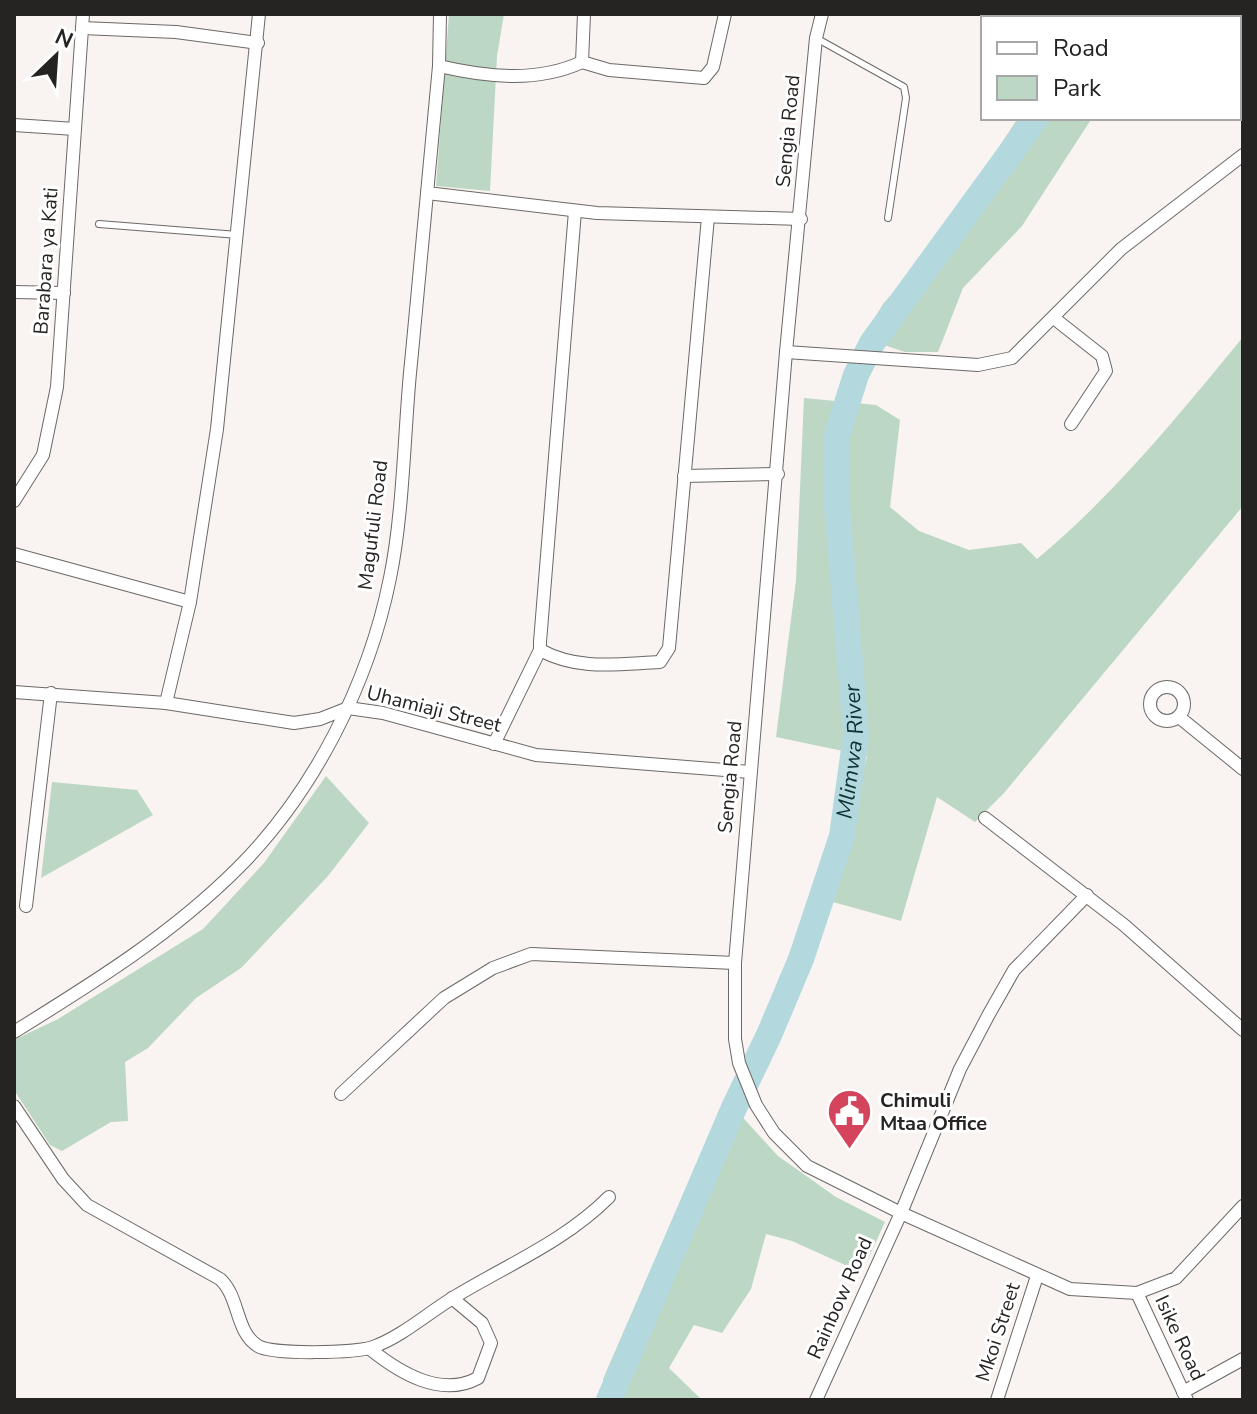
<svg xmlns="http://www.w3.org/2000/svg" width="1257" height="1414" font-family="'Nunito Sans',sans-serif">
<rect width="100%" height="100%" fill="#f9f4f1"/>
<g fill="#bcd7c4">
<polygon points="449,14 504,14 497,56 490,191 436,186"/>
<polygon points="1074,14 1184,14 1180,18 1072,18"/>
<polygon points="1018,118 1092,118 1022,226 963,288 938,352 905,352 863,338 883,304 934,246"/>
<path d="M1243 337V506L1004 793 975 822 937 797 901 921 833 902 867 756 776 737 796 580 804 398 876 405 900 420 890 507 919 531 969 550 1021 543 1037 559C1115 494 1179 415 1243 337Z"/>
<polygon points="326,776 369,823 328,876 241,968 196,998 148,1048 125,1062 128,1121 111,1122 62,1151 50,1145 14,1090 14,1040 58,1019 203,929 264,863"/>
<polygon points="52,782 137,790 153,815 41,878"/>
<polygon points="725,1098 778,1156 836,1197 885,1222 868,1259 854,1269 792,1241 766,1234 751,1289 722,1333 694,1325 669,1368 702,1400 613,1400 603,1379"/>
</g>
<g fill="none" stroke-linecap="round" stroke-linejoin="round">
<g stroke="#b3d9de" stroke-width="26">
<polyline points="1086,18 1089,14"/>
<path id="s1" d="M609 1400 733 1110 769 1035 801 959 842 836 856 735 836 494 837 435 856 375 872 343 1036 118"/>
</g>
<defs>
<g id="service">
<polyline points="816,38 904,87 906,98 888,218"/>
<polyline points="99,224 238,235"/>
</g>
<g id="minor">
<polyline points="822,14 816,38 786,352 735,963 735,1039 739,1063 756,1105 774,1133 807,1166 901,1213 1070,1289 1137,1293 1176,1278 1243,1206"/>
<polyline points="82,28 176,32 258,43"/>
<polyline points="1239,44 1243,73"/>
<polyline points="582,62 609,70 704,78 713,67 725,14"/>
<path d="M439 66C486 77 537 83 582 62L584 14"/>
<polyline points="14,125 75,129"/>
<polyline points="427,193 597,213 801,219"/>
<path d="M575 211 540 642V650C579 671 617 664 660 662L669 648 708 217"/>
<polyline points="14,292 64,293"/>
<polyline points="1055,319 1102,356 1106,371 1071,424"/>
<polyline points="786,352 978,365 1012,358 1121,249 1243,155"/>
<polyline points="684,476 778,474"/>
<polyline points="14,501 43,455 57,387 83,14"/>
<polyline points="14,554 190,602"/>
<circle cx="1167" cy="704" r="17"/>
<polyline points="14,692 166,703 294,723 320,719 348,708 383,713 536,755 750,772"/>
<polyline points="166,703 190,602 217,429 259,14"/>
<polyline points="1179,717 1243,769"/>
<polyline points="494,744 540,650"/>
<polyline points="985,818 1124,925 1243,1030"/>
<polyline points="26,906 51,693"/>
<path d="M14 1032C93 983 171 935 238 868 314 792 369 683 390 578 403 515 404 438 410 373 420 271 429 169 439 66L440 14"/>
<polyline points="341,1094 444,998 493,968 531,954 735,963"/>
<path d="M14 1106 63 1179 87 1205 220 1279C240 1297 235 1332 258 1346 273 1355 356 1353 373 1347 403 1336 429 1312 456 1296 509 1264 565 1241 609 1197"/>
<polyline points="1137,1293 1187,1400"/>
<path d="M370 1349C400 1373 441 1398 478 1378L491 1343 482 1323 452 1298"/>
<polyline points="1183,1392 1243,1359"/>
<polyline points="816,1400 901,1213 960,1069 989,1014 1014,970 1087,895"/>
<polyline points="997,1400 1037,1276"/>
</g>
</defs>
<use href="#service" stroke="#6c6866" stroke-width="8"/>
<use href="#minor" stroke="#6c6866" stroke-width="14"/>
<use href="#service" stroke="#fff" stroke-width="6"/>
<use href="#minor" stroke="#fff" stroke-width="12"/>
</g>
<defs>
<symbol id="civic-pin" viewBox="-11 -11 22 30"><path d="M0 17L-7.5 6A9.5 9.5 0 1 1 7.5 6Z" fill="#d4445d" stroke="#fff"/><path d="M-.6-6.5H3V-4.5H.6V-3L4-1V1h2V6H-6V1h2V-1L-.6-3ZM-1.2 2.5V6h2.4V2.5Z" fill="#fff"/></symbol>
</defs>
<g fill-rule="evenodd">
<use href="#civic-pin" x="824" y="1086" width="51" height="69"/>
</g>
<g text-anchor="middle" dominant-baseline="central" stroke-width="6" stroke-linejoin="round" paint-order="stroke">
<g font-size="20" fill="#262423" stroke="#fff">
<text transform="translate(788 131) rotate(-85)">Sengia Road</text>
<text transform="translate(46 261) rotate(-86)">Barabara ya Kati</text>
<text transform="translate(373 525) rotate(-83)">Magufuli Road</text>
<text transform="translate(434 709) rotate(14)">Uhamiaji Street</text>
<text transform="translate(730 777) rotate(-85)">Sengia Road</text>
<text transform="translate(840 1298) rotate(-66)">Rainbow Road</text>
<text transform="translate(998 1332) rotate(-72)">Mkoi Street</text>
<text transform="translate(1180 1338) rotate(65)">Isike Road</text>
</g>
<g font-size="20" font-weight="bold" fill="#262423" stroke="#fff" text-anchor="start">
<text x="880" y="1100">Chimuli<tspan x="880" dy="23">Mtaa Office</tspan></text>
</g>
<g font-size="22" font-style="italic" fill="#0c3236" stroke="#fff">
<text stroke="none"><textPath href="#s1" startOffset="696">Mlimwa River</textPath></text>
</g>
</g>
<rect width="1257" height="1414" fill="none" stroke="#262423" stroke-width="32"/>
<rect x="981" y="16" width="260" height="104" fill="#ffffff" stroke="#a8a7a7" stroke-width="2"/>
<rect x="997" y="42" width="40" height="12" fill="#ffffff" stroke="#a8a7a7" stroke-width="2"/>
<text x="1053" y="56" font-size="24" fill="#262423">Road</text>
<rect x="997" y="76" width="40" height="24" fill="#bcd7c4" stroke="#a8a7a7" stroke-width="2"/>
<text x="1053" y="96" font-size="24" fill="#262423">Park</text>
<g transform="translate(56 56) rotate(25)" stroke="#ffffff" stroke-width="6" paint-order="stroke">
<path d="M0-6L14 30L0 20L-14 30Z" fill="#262423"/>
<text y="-12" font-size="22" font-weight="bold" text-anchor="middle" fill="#262423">N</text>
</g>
</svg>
